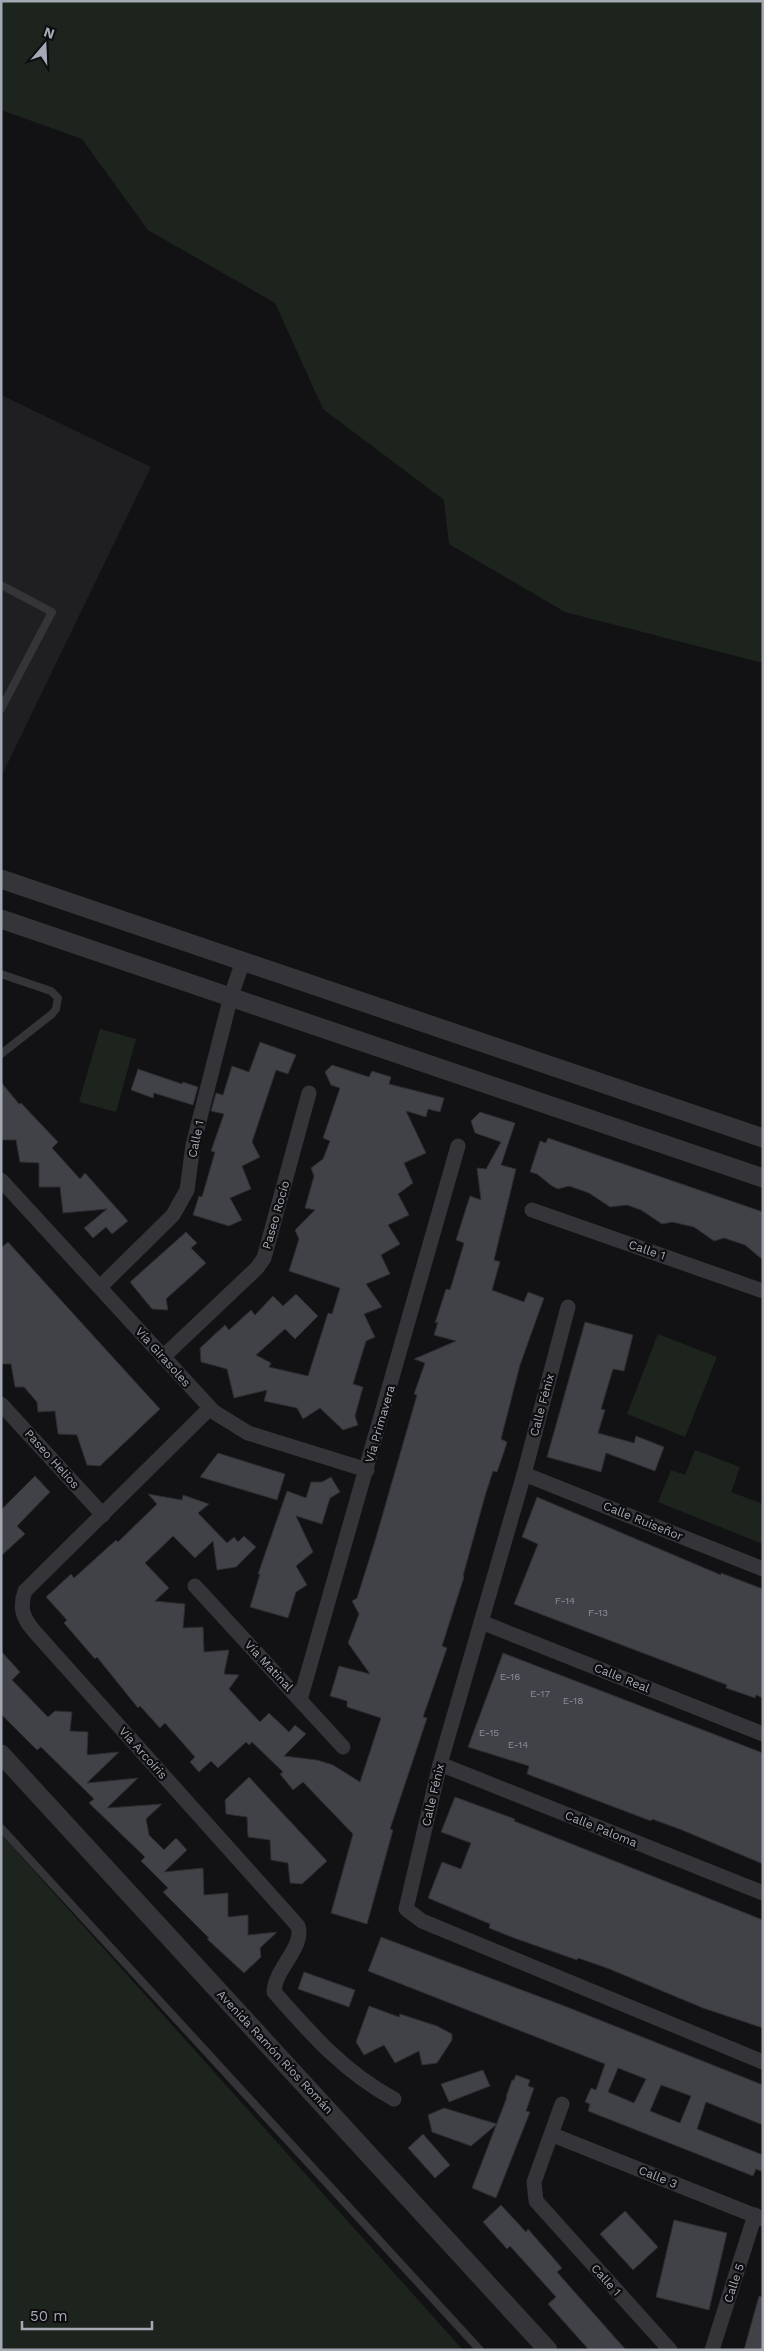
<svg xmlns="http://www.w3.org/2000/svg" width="764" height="2351" font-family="'Work Sans',sans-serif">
<rect width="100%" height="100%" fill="#121214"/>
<polygon fill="#1f1e21" points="1,395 151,467 1,777"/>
<g fill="#1d241e">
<polygon points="1,1 763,1 763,663 565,612 449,544 444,500 323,409 275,303 148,230 82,139 1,110"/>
<polygon points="100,1029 136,1039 116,1112 79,1102"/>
<polygon points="658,1334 717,1357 685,1437 627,1414"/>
<polygon points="695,1450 740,1467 731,1492 763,1504 763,1544 658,1502 671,1470 685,1475"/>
<polygon points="1,1834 463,2350 1,2350"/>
</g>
<g fill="#414247" stroke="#2d2c30" fill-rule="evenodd">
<polygon points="260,1042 296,1055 288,1074 276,1070 252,1142 260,1157 242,1166 251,1189 230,1198 242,1220 229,1226 193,1215 199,1196 202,1197 215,1152 211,1151 224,1114 211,1111 216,1093 223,1095 232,1066 249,1072"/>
<polygon points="332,1065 369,1077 372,1071 391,1077 389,1084 444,1098 440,1112 428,1109 426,1117 406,1111 426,1153 404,1163 413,1183 398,1194 409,1215 388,1225 400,1244 381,1255 390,1274 366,1284 382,1307 364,1314 375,1337 366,1341 353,1384 363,1387 355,1416 358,1425 343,1430 320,1408 303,1419 297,1408 264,1401 267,1390 234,1398 227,1369 201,1362 200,1348 225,1325 229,1330 251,1310 255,1315 273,1296 283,1306 296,1294 318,1316 295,1339 285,1329 256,1355 271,1363 269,1367 308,1376 328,1313 332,1314 340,1288 289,1271 299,1239 295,1230 315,1210 305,1208 314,1176 311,1168 323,1159 330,1141 323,1138 340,1088 331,1085 325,1072"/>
<polygon points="138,1069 182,1084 183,1082 198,1087 193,1105 154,1093 153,1098 131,1090"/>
<polygon points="1,1082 19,1104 21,1103 58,1142 52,1148 80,1179 85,1173 128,1221 112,1234 106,1227 93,1238 84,1228 107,1209 63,1213 60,1187 39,1187 39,1163 20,1162 16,1140 1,1140"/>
<polygon points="480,1112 515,1123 501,1165 516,1169 494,1260 500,1262 492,1290 524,1302 528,1292 544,1298 520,1365 501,1439 507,1442 504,1452 497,1472 493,1471 485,1496 463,1576 464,1577 442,1646 447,1648 423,1717 427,1718 390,1829 393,1830 367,1924 331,1913 353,1834 303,1782 293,1790 280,1774 283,1772 252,1742 249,1745 246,1742 218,1768 211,1761 199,1772 190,1762 195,1757 165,1723 160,1728 140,1706 138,1708 97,1657 95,1659 64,1623 67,1620 46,1597 71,1574 74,1578 116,1540 118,1542 157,1504 148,1494 182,1500 183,1495 209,1504 198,1513 227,1543 234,1537 238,1542 244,1536 256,1547 236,1567 217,1570 213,1541 195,1558 173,1536 145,1563 169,1588 155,1601 185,1604 183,1628 203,1627 204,1652 229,1650 224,1674 239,1675 229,1689 260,1722 269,1713 289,1732 295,1725 306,1734 284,1756 317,1760 333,1765 360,1782 381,1718 347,1707 347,1701 330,1696 339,1666 370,1674 348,1643 359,1614 352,1601 357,1598 375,1541 417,1395 414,1394 425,1363 414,1359 456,1341 434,1335 438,1322 435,1323 446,1289 450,1290 464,1243 456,1240 470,1196 481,1200 477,1168 486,1169 501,1142 475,1133 471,1121"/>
<polygon points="548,1138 763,1212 763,1260 745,1245 724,1238 714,1241 694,1227 672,1222 662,1224 641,1210 627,1205 610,1207 589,1193 569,1186 558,1189 552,1186 537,1174 530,1172 540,1141 546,1143"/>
<polygon points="186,1232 197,1243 191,1248 206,1263 166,1299 168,1310 152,1309 130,1282"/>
<polygon points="8,1242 160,1409 100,1466 87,1465 77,1435 58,1434 55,1411 38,1412 37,1402 24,1387 15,1387 11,1364 1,1364 1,1248"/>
<polygon points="585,1322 633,1335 624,1371 613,1369 601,1409 605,1410 598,1433 634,1443 636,1436 664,1447 655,1471 606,1453 601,1472 547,1457"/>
<polygon points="218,1453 285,1474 277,1500 200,1477"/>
<polygon points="35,1476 50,1492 17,1526 25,1534 1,1556 1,1510"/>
<polygon points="331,1477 340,1492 330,1498 322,1524 296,1516 313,1552 296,1566 307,1585 296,1592 288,1618 250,1607 260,1574 258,1574 287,1491 306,1498 311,1482 322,1482"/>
<polygon points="537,1497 721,1575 721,1573 763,1589 763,1698 756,1695 755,1698 726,1688 727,1685 514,1604 538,1544 522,1537"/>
<polygon points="1,1651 20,1672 12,1680 48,1717 55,1711 72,1712 70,1731 88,1732 87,1755 119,1752 87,1783 138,1778 107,1808 162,1804 146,1819 149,1835 164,1850 176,1838 187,1850 164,1872 203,1868 204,1895 228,1893 228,1917 248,1915 248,1935 277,1932 260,1948 261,1957 244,1973 207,1939 209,1938 163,1892 168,1888 141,1861 145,1857 89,1803 94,1799 41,1747 37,1750 1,1714"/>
<polygon points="503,1653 763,1753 763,1864 682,1830 652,1819 651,1821 527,1774 529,1766 468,1747"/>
<polygon points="249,1777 327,1861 302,1884 290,1883 288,1863 271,1860 270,1840 248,1837 247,1817 226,1814 225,1800"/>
<polygon points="455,1797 515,1819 514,1821 763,1920 763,2028 703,2008 607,1968 578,1958 577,1960 514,1938 489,1928 490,1924 428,1898 442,1862 461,1869 471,1843 441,1832"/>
<path d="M381 1937 567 2007 763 2085V2125L706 2102 697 2129 763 2155V2172L756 2169 753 2176 588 2111 590 2104 585 2102 591 2088 596 2090 605 2064 368 1971ZM618 2068 646 2079 634 2103 608 2092ZM661 2085 691 2096 680 2123 650 2111Z"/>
<polygon points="304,1972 355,1990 349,2007 298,1989"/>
<polygon points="369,2006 399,2017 400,2014 437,2026 452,2034 452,2040 437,2063 422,2065 419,2051 395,2063 384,2045 364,2055 356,2042"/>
<polygon points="483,2070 490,2086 449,2102 441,2084"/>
<polygon points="516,2075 530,2080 528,2086 534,2088 526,2111 530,2112 496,2198 472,2188 507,2097 506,2097 512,2080 514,2080"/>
<polygon points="444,2108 497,2124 471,2146 432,2132 428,2115"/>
<polygon points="423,2134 450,2165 435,2178 408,2148"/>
<polygon points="501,2205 526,2232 528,2229 562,2268 557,2272 626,2350 589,2350 548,2304 556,2297 510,2246 507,2249 483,2222"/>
<polygon points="625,2211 658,2247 633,2270 600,2234"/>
<polygon points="674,2220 727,2233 709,2310 656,2297"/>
<polygon points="759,2296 763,2297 763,2350 744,2350"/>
</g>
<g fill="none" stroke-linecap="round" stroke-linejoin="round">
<g stroke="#343439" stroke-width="8">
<polyline points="1,585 52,612 1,709"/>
<polyline points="1,974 51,991 58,998 56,1009 52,1014 1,1054"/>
<polyline points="1,1828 480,2350"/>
</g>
<g stroke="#343439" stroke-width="15">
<polyline points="1,1180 214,1412 248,1433 367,1470"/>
<polyline points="532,1210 763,1291"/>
<polyline points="100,1287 173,1215 187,1190 193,1145 231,996 243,961"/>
<polyline points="568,1307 524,1474 440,1764 406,1909 422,1921 763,2062"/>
<polyline points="163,1357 257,1268 264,1258 309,1093"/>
<polyline points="1,1404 103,1515"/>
<path d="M210 1408 25 1591C19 1608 23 1618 34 1631L298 1926C305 1947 275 1968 274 1992 310 2033 345 2073 394 2099"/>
<polyline points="524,1474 763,1569"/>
<polyline points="195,1586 343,1747"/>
<polyline points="481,1622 763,1734"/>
<polyline points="300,1700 458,1146"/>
<polyline points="440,1764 763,1893"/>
<polyline points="562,2104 534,2182 536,2201 670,2350"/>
<polyline points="553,2135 763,2219"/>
<polyline points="712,2350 755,2215"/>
</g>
<g stroke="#343439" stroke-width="19">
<polyline points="1,879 763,1138"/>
<polyline points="1,919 763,1178"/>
<polyline points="1,1754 548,2350"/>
</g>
</g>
<g text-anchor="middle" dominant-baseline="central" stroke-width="4.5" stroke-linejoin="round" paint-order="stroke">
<g font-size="10" fill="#8b8f99">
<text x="565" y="1600">F-14</text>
<text x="598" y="1612">F-13</text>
<text x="510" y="1676">E-16</text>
<text x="540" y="1693">E-17</text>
<text x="573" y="1700">E-18</text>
<text x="489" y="1732">E-15</text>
<text x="518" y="1744">E-14</text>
</g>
<g font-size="12" fill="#a4a9b4" stroke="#0d0d0f">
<text transform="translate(196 1139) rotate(-78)">Calle 1</text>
<text transform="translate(276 1215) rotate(-74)">Paseo Rocío</text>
<text transform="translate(647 1250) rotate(19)">Calle 1</text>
<text transform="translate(163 1357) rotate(48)">Vía Girasoles</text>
<text transform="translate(542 1405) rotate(-75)">Calle Fénix</text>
<text transform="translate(380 1424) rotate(-74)">Vía Primavera</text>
<text transform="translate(52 1459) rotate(48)">Paseo Helios</text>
<text transform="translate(643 1521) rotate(22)">Calle Ruiseñor</text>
<text transform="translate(269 1666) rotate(47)">Vía Matinal</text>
<text transform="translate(622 1678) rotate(22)">Calle Real</text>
<text transform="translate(143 1753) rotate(48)">Vía Arcoíris</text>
<text transform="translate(433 1795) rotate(-77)">Calle Fénix</text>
<text transform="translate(601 1829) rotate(22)">Calle Paloma</text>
<text transform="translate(275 2052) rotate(47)">Avenida Ramón Ríos Román</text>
<text transform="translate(658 2177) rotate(22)">Calle 3</text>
<text transform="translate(606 2280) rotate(48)">Calle 1</text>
<text transform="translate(734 2283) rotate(-72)">Calle 5</text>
</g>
</g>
<rect width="764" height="2351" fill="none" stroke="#a4a9b4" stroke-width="5"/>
<g transform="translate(45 45) rotate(19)" stroke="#0d0d0f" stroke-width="4" paint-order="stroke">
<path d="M0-4L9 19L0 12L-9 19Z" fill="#a4a9b4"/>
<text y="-8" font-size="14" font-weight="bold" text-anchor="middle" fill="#a4a9b4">N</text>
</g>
<path d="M22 2321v8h130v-8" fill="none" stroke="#a4a9b4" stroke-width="2.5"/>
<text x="30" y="2321" font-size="15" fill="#a4a9b4" stroke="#0d0d0f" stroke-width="4" paint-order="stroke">50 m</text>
</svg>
